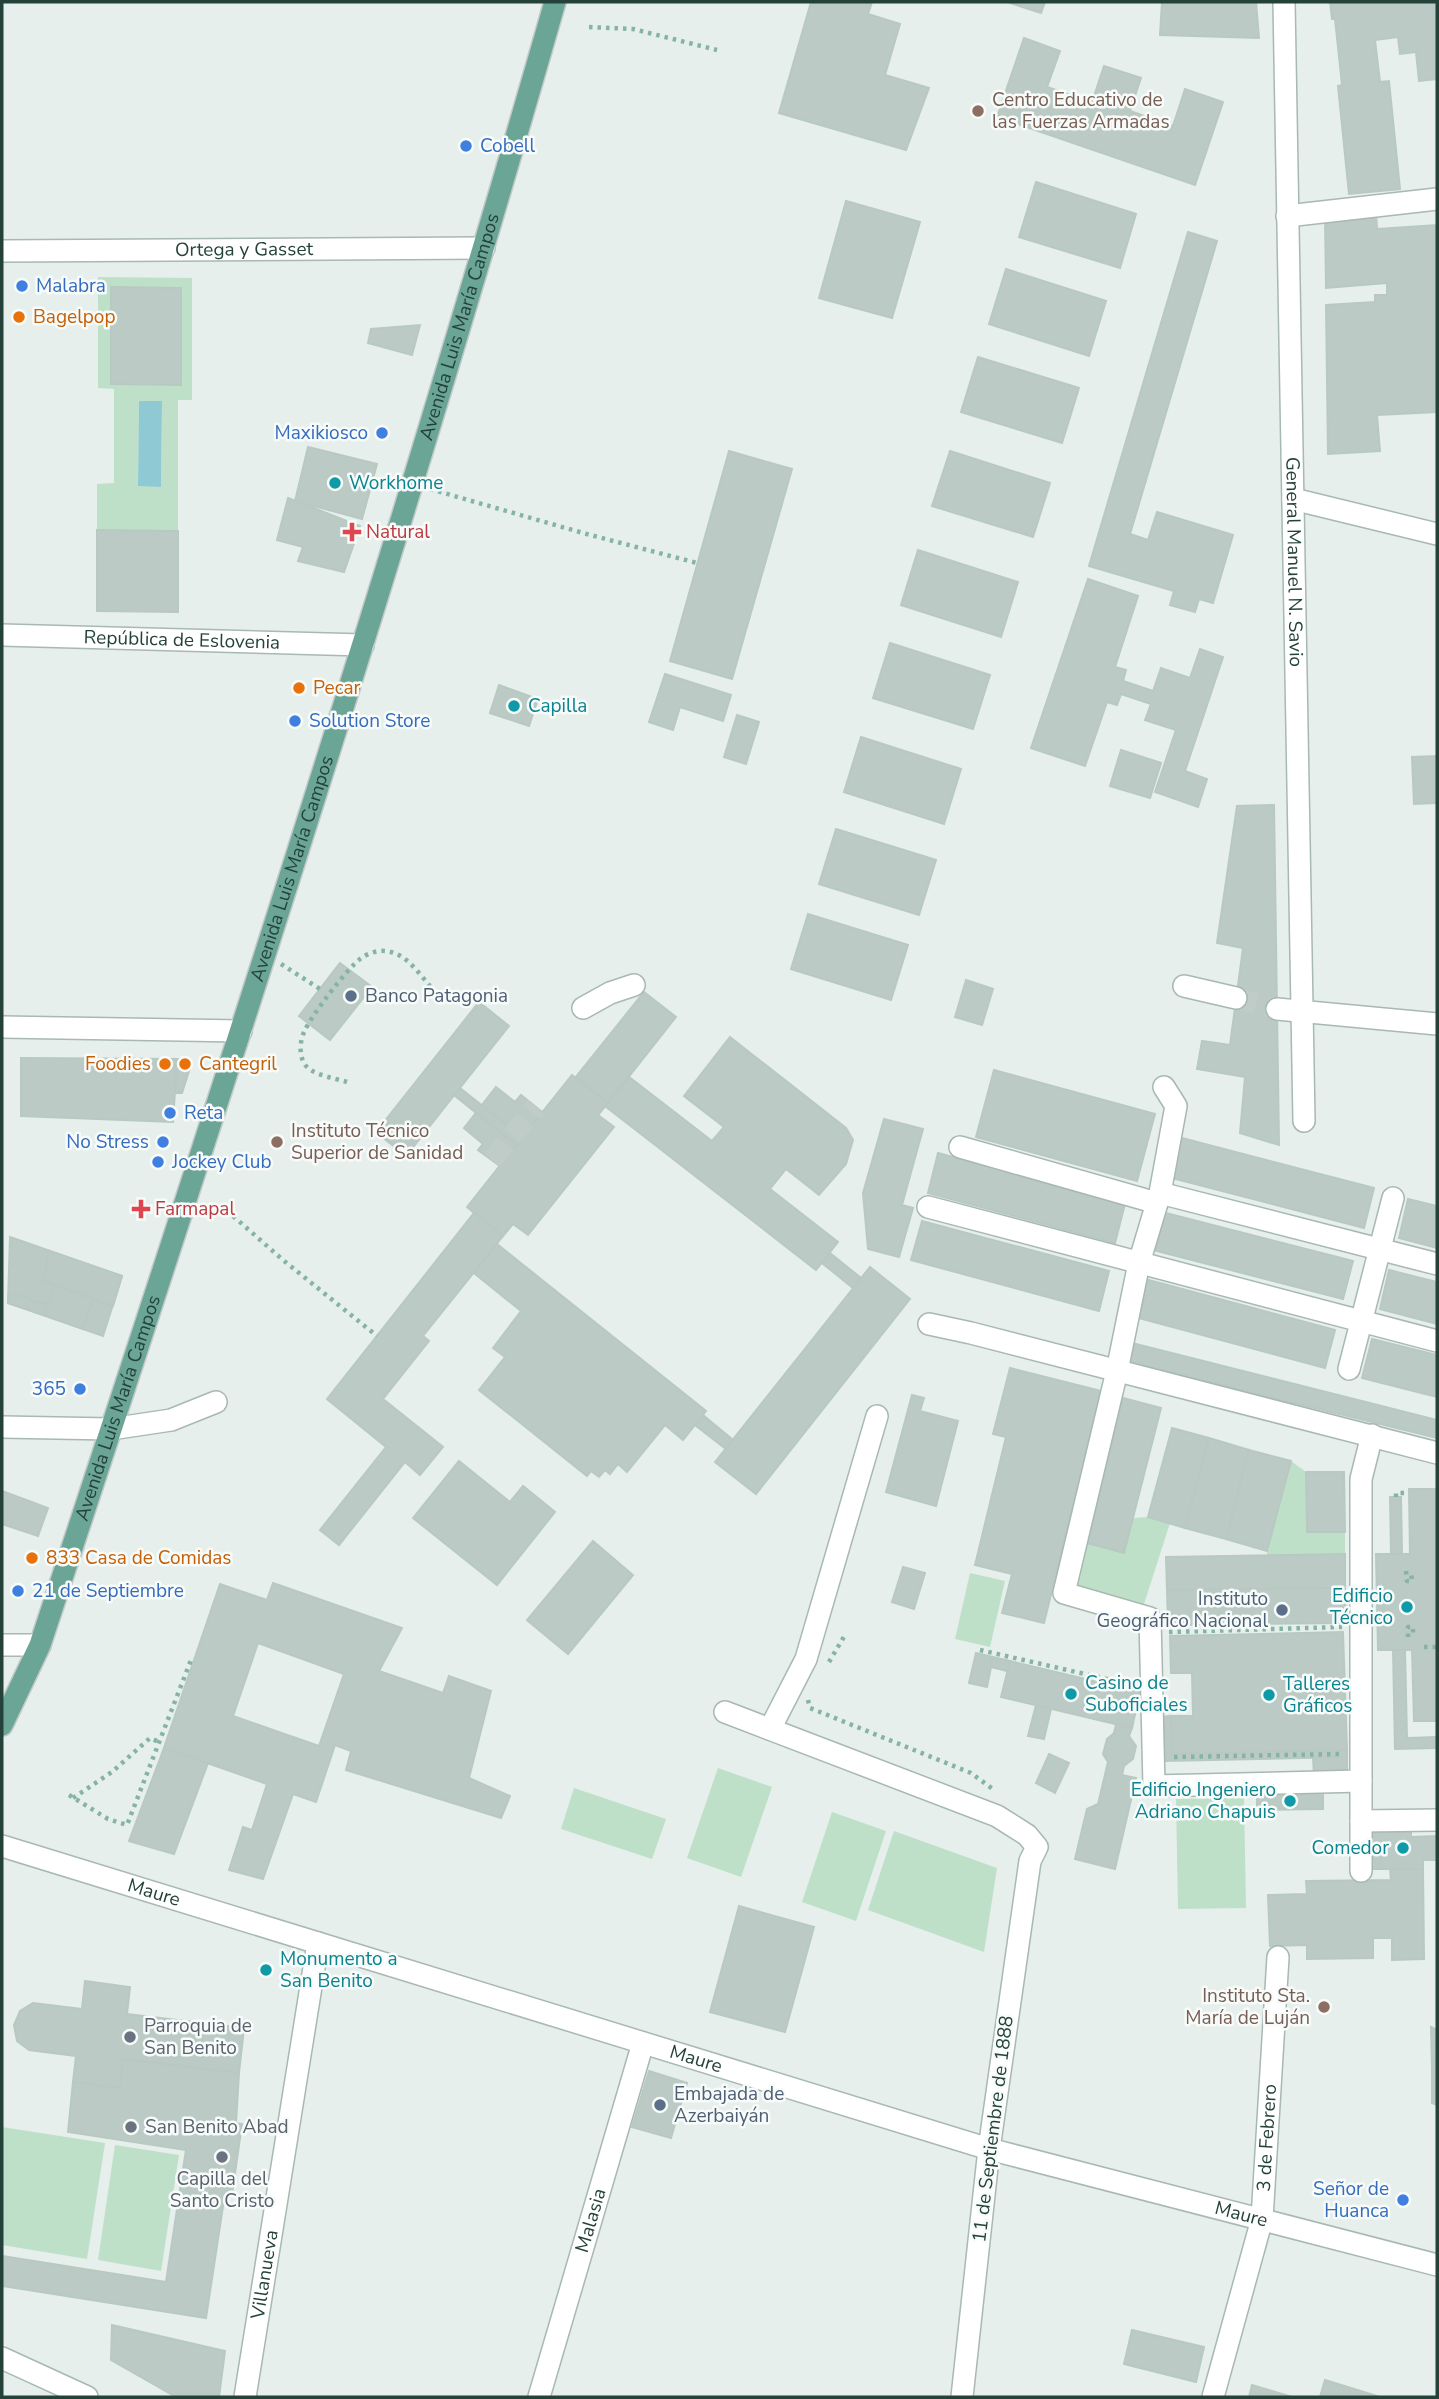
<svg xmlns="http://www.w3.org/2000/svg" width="1439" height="2399" font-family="'Nunito Sans',sans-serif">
<rect width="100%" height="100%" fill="#e6efeb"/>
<g fill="#bfe0c8" fill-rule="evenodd">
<path d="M98 277 192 278V400H178V531L97 530V484L114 483V389L98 388ZM139 401H162L161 487 138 485Z"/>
<polygon points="1291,1461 1306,1472 1307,1531 1345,1532 1345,1554 1267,1556 1267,1551"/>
<polygon points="1148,1517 1170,1523 1144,1604 1076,1587 1087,1543 1124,1553 1133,1518"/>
<polygon points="970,1573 1005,1581 990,1647 955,1639"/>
<polygon points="718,1768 772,1787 741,1877 687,1858"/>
<polygon points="574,1788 666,1819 652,1859 561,1829"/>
<polygon points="1244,1798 1246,1908 1178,1909 1176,1799"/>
<polygon points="832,1812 886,1831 856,1921 802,1902"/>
<polygon points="894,1831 997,1868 984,1952 868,1910"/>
<polygon points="2,2127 105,2143 87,2259 2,2245"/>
<polygon points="115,2145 179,2155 161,2271 98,2260"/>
</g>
<polygon fill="#8ec9d4" points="139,401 162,401 161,487 138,486"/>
<g fill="#bbcac4" stroke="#b8c9c2" stroke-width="2" fill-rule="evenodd">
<polygon points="811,2 872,2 868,14 900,24 885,75 929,88 906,150 779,113"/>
<polygon points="1007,2 1045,2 1041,13"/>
<polygon points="1162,2 1256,2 1259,38 1160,35"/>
<polygon points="1330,2 1437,2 1437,79 1419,81 1416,52 1400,54 1398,37 1375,40 1380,82 1389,81 1400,189 1349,194 1338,86 1342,85 1335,19 1332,19"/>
<polygon points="1024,38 1060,51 1047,87 1092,102 1104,66 1141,78 1130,111 1173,126 1185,89 1223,102 1195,185 997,117"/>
<polygon points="1036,182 1136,214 1120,268 1019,237"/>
<polygon points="846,201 920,222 892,318 819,298"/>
<polygon points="1376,211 1377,229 1437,225 1437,412 1377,415 1380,451 1328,454 1326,305 1375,302 1375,295 1387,295 1387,283 1326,288 1325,216"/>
<polygon points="1188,232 1217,241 1130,534 1148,540 1157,512 1233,535 1213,603 1199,599 1195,612 1170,605 1174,591 1089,566"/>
<polygon points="1006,269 1106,301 1089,356 989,324"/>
<polygon points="111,287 181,288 181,385 111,384"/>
<polygon points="420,325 412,355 368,343 371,329"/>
<polygon points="978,357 1079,388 1062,443 961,412"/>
<polygon points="308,447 377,464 362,519 295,501"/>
<polygon points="729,451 792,469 732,679 670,661"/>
<polygon points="950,451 1050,483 1033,537 932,506"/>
<polygon points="288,498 360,526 344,572 298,561 303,547 277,540"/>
<polygon points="97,530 178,531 178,612 97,611"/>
<polygon points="918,550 1018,582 1001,637 901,605"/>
<polygon points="1088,579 1138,596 1115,667 1126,670 1123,681 1153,691 1161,668 1190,678 1200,649 1223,657 1185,771 1207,779 1198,807 1155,792 1176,730 1145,720 1151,704 1121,694 1117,705 1107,702 1085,766 1031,748"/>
<polygon points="890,643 990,675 973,729 873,698"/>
<polygon points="665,674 731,695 723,721 680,707 673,730 649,722"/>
<polygon points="499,685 538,699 529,726 490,713"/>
<polygon points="737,715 759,722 746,764 724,757"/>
<polygon points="861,737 961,769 944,824 844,792"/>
<polygon points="1121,750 1161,763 1150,798 1110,786"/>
<polygon points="1437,756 1437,803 1414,804 1412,757"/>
<polygon points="1274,805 1279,1145 1240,1133 1245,1077 1197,1069 1202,1041 1230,1045 1243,948 1217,943 1237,806"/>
<polygon points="836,829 936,860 919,915 819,884"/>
<polygon points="808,914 908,945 891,1000 791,969"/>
<polygon points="340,963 372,987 330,1040 299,1016"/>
<polygon points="966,980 993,989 982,1025 955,1017"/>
<polygon points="644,992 676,1017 608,1103 575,1078"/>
<polygon points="479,1002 509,1026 406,1156 376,1132"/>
<polygon points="730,1037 846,1128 853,1140 846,1164 819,1195 786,1169 770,1189 838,1242 816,1270 605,1106 629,1077 712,1141 724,1127 684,1096"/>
<polygon points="21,1058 177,1059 173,1122 21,1116"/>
<polygon points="177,1059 186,1059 191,1065 182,1093 175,1093"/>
<polygon points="994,1070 1155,1114 1137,1181 976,1137"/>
<polygon points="572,1075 608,1103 598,1115 614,1127 528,1235 513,1224 503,1236 467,1207"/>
<polygon points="496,1087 515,1102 521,1095 542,1112 500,1166 478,1150 483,1144 464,1128"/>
<polygon points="460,1088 522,1137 516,1145 454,1095"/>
<polygon points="884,1119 923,1129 902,1205 913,1208 899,1257 868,1249 863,1193"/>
<polygon points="1182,1138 1374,1188 1364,1228 1172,1178"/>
<polygon points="938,1153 1125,1204 1115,1243 928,1193"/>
<polygon points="1408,1199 1437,1206 1437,1248 1399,1238"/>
<polygon points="1162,1212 1353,1261 1343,1299 1153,1250"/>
<polygon points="474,1213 503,1236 423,1336 429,1341 383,1399 443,1447 420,1475 405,1462 339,1545 320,1530 386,1447 327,1399"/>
<polygon points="922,1221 1109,1271 1099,1311 911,1260"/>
<polygon points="10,1237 122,1276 103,1336 8,1303"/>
<polygon points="497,1244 706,1411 683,1440 665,1425 627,1472 618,1464 610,1474 605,1470 599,1477 591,1471 587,1476 479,1390 505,1357 493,1348 521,1311 474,1273"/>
<polygon points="49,1251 122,1276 113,1306 43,1281"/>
<polygon points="830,1253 861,1278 853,1288 822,1263"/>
<polygon points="870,1267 910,1299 756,1494 715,1462"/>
<polygon points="1389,1270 1437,1282 1437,1324 1380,1309"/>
<polygon points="1145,1279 1335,1330 1325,1368 1135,1317"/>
<polygon points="55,1285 93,1299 83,1329 44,1315"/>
<polygon points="9,1293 48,1305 44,1315 8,1303"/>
<polygon points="1372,1339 1437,1355 1437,1397 1362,1378"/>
<polygon points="1128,1342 1437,1420 1437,1438 1124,1361"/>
<polygon points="1010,1368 1101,1391 1044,1623 1002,1613 1012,1574 975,1565 1006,1437 993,1434"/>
<polygon points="912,1395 924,1398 920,1411 958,1421 936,1506 886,1492"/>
<polygon points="1123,1398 1161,1408 1124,1553 1087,1543"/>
<polygon points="703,1415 733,1440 726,1449 695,1425"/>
<polygon points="1172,1428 1209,1438 1185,1528 1148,1517"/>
<polygon points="1209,1438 1249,1450 1226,1539 1185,1528"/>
<polygon points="1249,1450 1291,1461 1267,1551 1226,1539"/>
<polygon points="459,1461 510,1502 523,1486 555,1512 497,1585 413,1518"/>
<polygon points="1306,1472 1344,1472 1345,1532 1307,1532"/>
<polygon points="1409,1489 1437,1489 1437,1721 1414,1721 1412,1650 1378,1650 1376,1554 1410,1554"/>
<polygon points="2,1491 48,1508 38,1536 2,1524"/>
<polygon points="1390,1497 1401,1497 1402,1554 1391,1554"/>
<polygon points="593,1541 633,1575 568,1654 527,1620"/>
<polygon points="1345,1554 1345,1588 1167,1590 1166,1557"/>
<polygon points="903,1567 925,1573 914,1609 892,1602"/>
<path d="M273 1583 402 1628 379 1671 443 1693 449 1676 491 1691 469 1778 510 1796 501 1818 346 1770 351 1751 335 1745 316 1802 293 1794 263 1879 229 1870 243 1827 252 1830 267 1784 164 1748 220 1584 267 1600ZM258 1643 344 1674 319 1746 233 1716Z"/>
<polygon points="1345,1588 1346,1623 1168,1625 1167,1590"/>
<polygon points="1343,1632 1347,1750 1172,1754 1171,1716 1193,1716 1192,1673 1171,1673 1170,1636"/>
<polygon points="1393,1650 1405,1650 1407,1738 1437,1737 1437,1748 1395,1749"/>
<polygon points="976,1653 993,1657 987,1687 969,1683"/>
<polygon points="993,1657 1010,1661 1007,1671 991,1667"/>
<polygon points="1010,1661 1140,1692 1132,1728 1001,1697"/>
<polygon points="1036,1705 1051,1709 1044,1739 1028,1736"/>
<polygon points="1171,1716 1172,1754 1347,1750 1347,1757 1164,1761 1163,1717"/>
<polygon points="1116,1724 1132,1728 1129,1736 1136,1746 1133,1759 1124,1766 1122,1775 1136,1778 1115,1869 1075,1859 1087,1809 1098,1804 1108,1762 1103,1754 1107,1739 1114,1733"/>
<polygon points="164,1748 208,1763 174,1854 129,1841"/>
<polygon points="1049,1754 1069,1763 1055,1793 1036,1783"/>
<polygon points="1347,1757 1347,1774 1314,1775 1313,1758"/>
<polygon points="1323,1792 1323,1809 1257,1810 1257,1793"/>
<polygon points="1411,1826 1411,1837 1437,1836 1437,1860 1423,1860 1423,1869 1370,1869 1369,1827"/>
<polygon points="1390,1869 1423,1869 1424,1959 1392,1960 1392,1938 1373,1938 1373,1958 1307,1959 1307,1945 1270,1946 1268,1895 1307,1894 1306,1881 1391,1880"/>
<polygon points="739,1906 814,1927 785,2032 710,2012"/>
<polygon points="85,1981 130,1987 127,2014 244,2028 239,2073 123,2059 120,2088 73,2082 76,2056 29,2050 17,2041 14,2025 20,2011 33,2003 82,2009"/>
<polygon points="1431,2027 1437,2030 1437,2070 1432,2068"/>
<polygon points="123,2059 239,2073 236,2123 242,2124 232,2194 225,2193 206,2318 2,2286 2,2256 166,2282 186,2150 68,2132 73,2082 120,2088"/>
<polygon points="1432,2068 1437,2070 1437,2105 1432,2103"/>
<polygon points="649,2071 687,2083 671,2138 632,2127"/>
<polygon points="112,2325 225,2351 219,2397 176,2397 111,2360"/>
<polygon points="1132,2330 1204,2347 1196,2382 1124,2364"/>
<polygon points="1325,2380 1380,2397 1320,2397"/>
<polygon points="1252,2385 1292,2397 1249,2397"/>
</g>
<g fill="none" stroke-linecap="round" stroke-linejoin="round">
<g stroke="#bfccc8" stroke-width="21" stroke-dasharray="21 10" stroke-linecap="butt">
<polyline points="1236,998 1277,1009"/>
<polyline points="492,1160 536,1107"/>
</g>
<defs>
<g id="minor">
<path id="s1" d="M1284 2 1304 1121"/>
<polyline points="1287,216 1437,199"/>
<path id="s2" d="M2 251 484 248"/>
<polyline points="1293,499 1437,534"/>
<path id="s3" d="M2 635 363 645"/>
<polyline points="1184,986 1236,998"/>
<polyline points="583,1008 610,993 634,985"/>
<polyline points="1277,1009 1437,1024"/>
<polyline points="2,1027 241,1031"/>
<polyline points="1164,1087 1176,1106 1160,1193 1139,1263 1117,1371 1064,1593 1150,1618 1154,1786 1361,1781"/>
<polyline points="960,1147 1157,1203"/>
<polyline points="1160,1193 1437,1264"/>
<polyline points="928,1207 1437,1341"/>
<polyline points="929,1324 971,1333 1437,1453"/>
<polyline points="1349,1369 1393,1198"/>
<polyline points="2,1427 111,1429 171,1420 216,1402"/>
<polyline points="2,1645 40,1645"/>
<polyline points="725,1712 997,1816 1027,1835 1037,1847 1030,1861 989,2149 962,2397"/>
<polyline points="770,1729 806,1659 877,1416"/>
<polyline points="1361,1821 1437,1820"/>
<path id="s4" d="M2 1846 989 2149 1437 2265"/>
<polyline points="1361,1871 1361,1479 1372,1435"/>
<polyline points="2,2358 87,2397"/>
<path id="s5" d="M245 2397 318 1943"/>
<path id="s6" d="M539 2397 643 2043"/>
<path id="s7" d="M1213 2397 1262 2219 1278 1957"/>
</g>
<g id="major">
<path id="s8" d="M2 1725 40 1645C220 1100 397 554 555 2"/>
</g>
</defs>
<use href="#minor" stroke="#a8b8b2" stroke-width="24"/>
<use href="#major" stroke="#c2cac8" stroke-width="24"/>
<g stroke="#86b3a5" stroke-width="4.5" stroke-dasharray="3.5 5" stroke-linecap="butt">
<polyline points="589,27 633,29 717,50"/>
<polyline points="430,489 583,533 697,563"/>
<polyline points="281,964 320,989"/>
<path d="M347 1082C335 1078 310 1075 304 1063 299 1054 300 1041 304 1032 311 1016 346 970 360 959 365 955 372 952 379 951 403 949 416 970 430 986"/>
<polyline points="233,1216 283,1260 377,1336"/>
<polyline points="1396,1497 1396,1493 1408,1493"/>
<polyline points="1406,1571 1407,1581 1412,1581 1411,1571"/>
<polyline points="1169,1632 1342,1627"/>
<polyline points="1408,1637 1408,1627 1413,1627 1413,1637"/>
<polyline points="1424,1647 1437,1647"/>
<polyline points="980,1650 1133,1685"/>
<polyline points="829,1662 845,1635"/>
<polyline points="808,1700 810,1708 971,1773 994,1790"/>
<polyline points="1174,1757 1340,1754"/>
<polyline points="69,1795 108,1819 127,1825 191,1660"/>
<polyline points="73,1798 112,1772 150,1738 159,1742"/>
</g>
<use href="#minor" stroke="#fff" stroke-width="21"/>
<use href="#major" stroke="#6aa596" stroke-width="21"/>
</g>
<g fill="#8d6e63" stroke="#f7fbf9" stroke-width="2.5">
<circle cx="978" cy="111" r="7"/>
<circle cx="277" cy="1142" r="7"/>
<circle cx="1324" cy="2007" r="7"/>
</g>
<g fill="#3f7fe0" stroke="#f7fbf9" stroke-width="2.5">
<circle cx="466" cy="146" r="7"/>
<circle cx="22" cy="286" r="7"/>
<circle cx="382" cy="433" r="7"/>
<circle cx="295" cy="721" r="7"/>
<circle cx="170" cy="1113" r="7"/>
<circle cx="163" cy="1142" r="7"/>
<circle cx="158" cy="1162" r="7"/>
<circle cx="80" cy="1389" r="7"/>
<circle cx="18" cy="1591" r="7"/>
<circle cx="1403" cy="2200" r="7"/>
</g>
<g fill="#e8710a" stroke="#f7fbf9" stroke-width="2.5">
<circle cx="19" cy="317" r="7"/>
<circle cx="299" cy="688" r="7"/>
<circle cx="165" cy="1064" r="7"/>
<circle cx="185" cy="1064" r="7"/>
<circle cx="32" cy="1558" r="7"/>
</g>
<g fill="#0f9aa8" stroke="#f7fbf9" stroke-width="2.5">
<circle cx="335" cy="483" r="7"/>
<circle cx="514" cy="706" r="7"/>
<circle cx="1407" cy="1607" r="7"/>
<circle cx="1071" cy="1694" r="7"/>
<circle cx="1269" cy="1695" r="7"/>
<circle cx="1290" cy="1801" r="7"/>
<circle cx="1403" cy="1848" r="7"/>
<circle cx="266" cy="1970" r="7"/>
</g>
<g fill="#e0444e" stroke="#f7fbf9" stroke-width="2.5">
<path d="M348.5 521.5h7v7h7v7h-7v7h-7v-7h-7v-7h7z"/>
<path d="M137.5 1198.5h7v7h7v7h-7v7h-7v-7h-7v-7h7z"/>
</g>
<g fill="#5c6f8a" stroke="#f7fbf9" stroke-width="2.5">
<circle cx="351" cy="996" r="7"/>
<circle cx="1282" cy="1610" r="7"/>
<circle cx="660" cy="2105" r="7"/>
</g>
<g fill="#6b7280" stroke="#f7fbf9" stroke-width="2.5">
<circle cx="130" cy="2037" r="7"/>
<circle cx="131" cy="2127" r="7"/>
<circle cx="222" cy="2157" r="7"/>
</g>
<g text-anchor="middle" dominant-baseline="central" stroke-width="5" stroke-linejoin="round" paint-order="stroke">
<g font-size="19" fill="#785e54" stroke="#f7fbf9" text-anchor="start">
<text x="992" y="100">Centro Educativo de<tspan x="992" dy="22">las Fuerzas Armadas</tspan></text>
<text x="291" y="1131">Instituto Técnico<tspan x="291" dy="22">Superior de Sanidad</tspan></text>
<text x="1310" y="1996" text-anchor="end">Instituto Sta.<tspan x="1310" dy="22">María de Luján</tspan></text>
</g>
<g font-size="19" fill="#366cbe" stroke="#f7fbf9" text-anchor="start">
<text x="480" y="146">Cobell</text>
<text x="36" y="286">Malabra</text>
<text x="368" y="433" text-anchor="end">Maxikiosco</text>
<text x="309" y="721">Solution Store</text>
<text x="184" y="1113">Reta</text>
<text x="149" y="1142" text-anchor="end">No Stress</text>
<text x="172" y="1162">Jockey Club</text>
<text x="66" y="1389" text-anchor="end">365</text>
<text x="32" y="1591">21 de Septiembre</text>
<text x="1389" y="2189" text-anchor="end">Señor de<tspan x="1389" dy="22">Huanca</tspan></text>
</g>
<g font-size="19" fill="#24423a" stroke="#f7fbf9">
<text stroke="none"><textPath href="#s2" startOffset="242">Ortega y Gasset</textPath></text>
<text stroke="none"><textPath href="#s8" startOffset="1472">Avenida Luis María Campos</textPath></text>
<text stroke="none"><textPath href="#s1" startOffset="560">General Manuel N. Savio</textPath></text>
<text stroke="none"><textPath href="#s3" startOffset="180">República de Eslovenia</textPath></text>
<text stroke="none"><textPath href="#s8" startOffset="905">Avenida Luis María Campos</textPath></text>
<text stroke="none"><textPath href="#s8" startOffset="338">Avenida Luis María Campos</textPath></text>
<text stroke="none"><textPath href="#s4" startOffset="159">Maure</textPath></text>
<text stroke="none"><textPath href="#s4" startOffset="726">Maure</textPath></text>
<text transform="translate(993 2129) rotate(-83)">11 de Septiembre de 1888</text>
<text stroke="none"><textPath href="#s7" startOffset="266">3 de Febrero</textPath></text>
<text stroke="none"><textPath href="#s4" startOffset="1293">Maure</textPath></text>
<text stroke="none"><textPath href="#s6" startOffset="184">Malasia</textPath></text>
<text stroke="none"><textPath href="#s5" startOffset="124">Villanueva</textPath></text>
</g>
<g font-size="19" fill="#c56008" stroke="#f7fbf9" text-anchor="start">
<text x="33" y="317">Bagelpop</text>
<text x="313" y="688">Pecar</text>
<text x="151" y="1064" text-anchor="end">Foodies</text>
<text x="199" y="1064">Cantegril</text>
<text x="46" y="1558">833 Casa de Comidas</text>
</g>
<g font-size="19" fill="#0d838f" stroke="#f7fbf9" text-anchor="start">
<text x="349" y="483">Workhome</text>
<text x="528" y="706">Capilla</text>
<text x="1393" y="1596" text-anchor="end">Edificio<tspan x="1393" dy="22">Técnico</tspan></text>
<text x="1085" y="1683">Casino de<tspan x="1085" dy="22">Suboficiales</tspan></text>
<text x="1283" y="1684">Talleres<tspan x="1283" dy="22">Gráficos</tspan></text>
<text x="1276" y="1790" text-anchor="end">Edificio Ingeniero<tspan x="1276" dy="22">Adriano Chapuis</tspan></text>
<text x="1389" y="1848" text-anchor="end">Comedor</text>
<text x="280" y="1959">Monumento a<tspan x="280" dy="22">San Benito</tspan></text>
</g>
<g font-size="19" fill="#be3a42" stroke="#f7fbf9" text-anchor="start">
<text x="366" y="532">Natural</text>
<text x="155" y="1209">Farmapal</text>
</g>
<g font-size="19" fill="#4e5e75" stroke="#f7fbf9" text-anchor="start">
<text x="365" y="996">Banco Patagonia</text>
<text x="1268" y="1599" text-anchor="end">Instituto<tspan x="1268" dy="22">Geográfico Nacional</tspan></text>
<text x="674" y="2094">Embajada de<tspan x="674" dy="22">Azerbaiyán</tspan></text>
</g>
<g font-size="19" fill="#5b616d" stroke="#f7fbf9" text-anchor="start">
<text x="144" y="2026">Parroquia de<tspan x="144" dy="22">San Benito</tspan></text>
<text x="145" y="2127">San Benito Abad</text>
<text x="222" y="2179" text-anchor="middle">Capilla del<tspan x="222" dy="22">Santo Cristo</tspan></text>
</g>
</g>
<rect width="1439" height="2399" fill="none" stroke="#24423a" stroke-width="7"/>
</svg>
